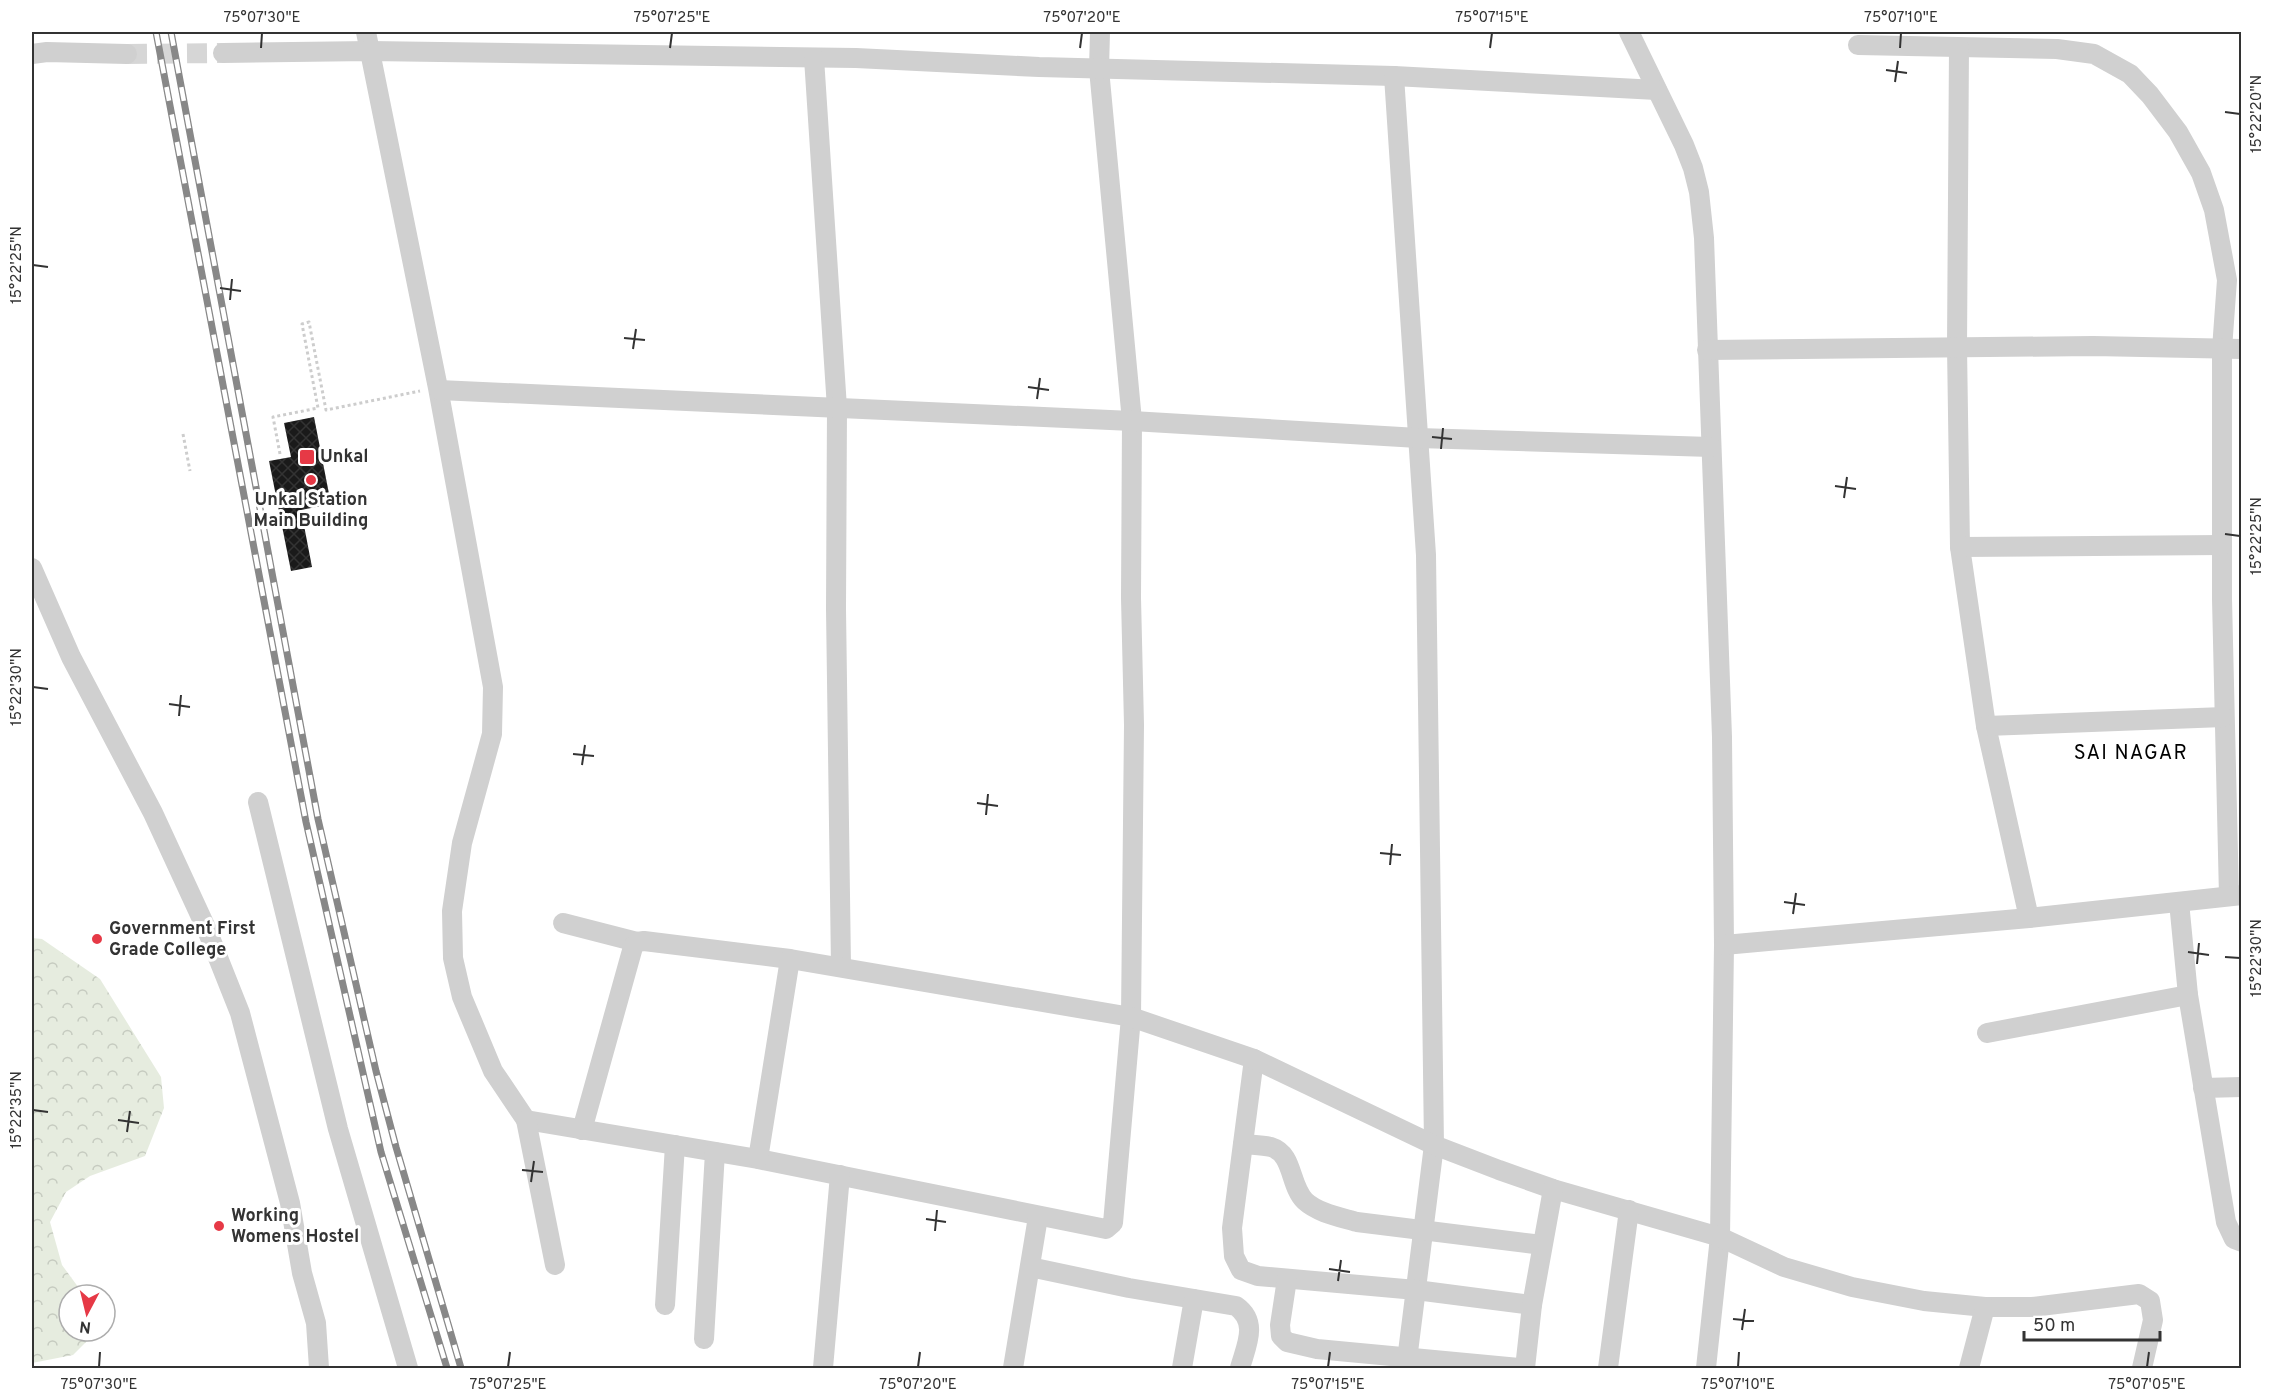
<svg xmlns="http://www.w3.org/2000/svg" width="2273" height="1400" font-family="Overpass,sans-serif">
<defs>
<pattern id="park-crowns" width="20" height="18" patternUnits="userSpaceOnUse" patternTransform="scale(1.5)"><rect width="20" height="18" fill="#e6ecdf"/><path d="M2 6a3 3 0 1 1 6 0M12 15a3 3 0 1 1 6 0" fill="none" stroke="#c6cbc0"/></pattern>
<pattern id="building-cross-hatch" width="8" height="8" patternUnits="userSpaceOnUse" patternTransform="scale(1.5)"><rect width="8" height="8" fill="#1a1a1a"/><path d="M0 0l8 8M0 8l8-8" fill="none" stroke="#333"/></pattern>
</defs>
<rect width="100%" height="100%" fill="#fff"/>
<polygon fill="url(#park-crowns)" points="32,938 42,939 100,979 161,1077 164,1108 145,1156 90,1176 66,1192 50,1222 62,1265 84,1295 69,1295 69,1331 97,1331 73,1355 32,1363"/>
<polygon fill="url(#building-cross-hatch)" points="314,417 331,504 301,510 312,567 291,571 269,461 291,457 284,423"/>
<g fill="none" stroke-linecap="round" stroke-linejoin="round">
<polyline stroke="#d6d6d6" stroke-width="20" stroke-dasharray="20 10" stroke-linecap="butt" points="127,54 223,53"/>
<g stroke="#cdcdcd" stroke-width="3" stroke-dasharray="3 3" stroke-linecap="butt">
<polyline points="183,434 190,471"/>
<polyline points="280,454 273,417 318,408 302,324 309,322 326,410 420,391"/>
</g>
<g stroke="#d0d0d0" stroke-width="20">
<polyline points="366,32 438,388 493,687 492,734 462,843 452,911 453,958 462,997 493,1071 526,1120 758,1159 1106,1229 1113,1223 1131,1017 1134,725 1131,598 1132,421 1099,69 1100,32"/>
<polyline points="1629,32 1684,145 1693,168 1699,192 1704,238 1722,737 1724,945 1720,1237 1706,1368"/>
<polyline points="1858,45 2057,49 2094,54 2130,74 2150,95 2178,132 2201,173 2214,210 2227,280 2222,349 2222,599 2229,896"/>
<polyline points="1959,47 1957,347 1960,547 1986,726 2029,918"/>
<polyline points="223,53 370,51 856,58 1039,67 1394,76 1657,90"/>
<polyline points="32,54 47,52 127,54"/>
<polyline points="814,58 837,408 836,609 841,967"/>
<polyline points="1394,76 1426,555 1434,1145 1406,1368"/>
<polyline points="1707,350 2093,346 2242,349"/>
<polyline points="439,390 1132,421 1418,438 1711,447"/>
<polyline points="1960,547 2222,545"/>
<polyline points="32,568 71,657 153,813 207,930 240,1013 290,1203 302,1273 316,1323 319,1368"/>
<polyline points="1986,726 2224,717"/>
<polyline points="258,802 338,1129 408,1368"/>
<polyline points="2179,902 2188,995 2226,1222 2234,1239 2242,1242"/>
<polyline points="563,923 637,942"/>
<polyline points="1724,945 2029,918 2242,895"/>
<polyline points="1987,1033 2188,995"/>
<polyline points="1254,1059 1232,1228 1234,1256 1241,1270 1258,1276 1416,1290 1532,1305"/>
<polyline points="2203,1088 2242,1087"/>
<polyline points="526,1120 555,1265"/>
<polyline points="582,1130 633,947 637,942 644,941 790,959 1131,1017 1254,1059 1434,1145 1499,1170 1553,1189 1720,1237 1784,1267 1852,1287 1924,1301 1985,1307 2032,1307 2139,1294 2150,1301 2153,1320 2142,1368"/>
<path d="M1243 1144C1252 1145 1262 1145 1271 1147 1294 1154 1289 1185 1305 1201 1318 1213 1340 1217 1357 1222L1542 1245"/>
<polyline points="758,1159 790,959"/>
<path d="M1030 1267 1129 1288 1236 1306C1259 1322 1246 1346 1240 1368"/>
<polyline points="1287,1279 1280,1325 1281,1336 1287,1342 1317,1349 1519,1368"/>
<polyline points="665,1305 675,1145"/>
<polyline points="704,1339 715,1152"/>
<polyline points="823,1368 840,1175"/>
<polyline points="1013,1368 1038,1217"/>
<polyline points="1182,1368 1194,1299"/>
<polyline points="1525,1368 1532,1305 1553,1189"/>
<polyline points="1608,1368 1629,1210"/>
<polyline points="1969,1368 1985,1307"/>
</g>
<defs>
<g id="rail">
<polyline points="156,32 306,822 381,1152 447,1368"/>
<polyline points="171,32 318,819 376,1071 396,1147 461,1368"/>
</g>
</defs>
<use href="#rail" stroke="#888" stroke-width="7"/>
<use href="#rail" stroke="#fff" stroke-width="4.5" stroke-dasharray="14" stroke-linecap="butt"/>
</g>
<path fill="none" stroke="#333" stroke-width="2" d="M261 48 262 33M670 48 672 33M1080 48 1082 33M1490 48 1492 33M1900 48 1901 33M1886 70 1907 73M1895 82 1898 61M2225 112 2240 114M33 265 48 267M220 288 241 291M230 300 232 279M624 338 645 340M633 349 636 329M1028 387 1049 390M1037 399 1040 378M1432 437 1452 439M1441 449 1443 428M1835 486 1856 489M1844 498 1847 477M2225 534 2240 536M33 687 48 689M169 704 190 707M179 716 181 695M573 754 594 756M582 765 585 745M977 803 998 806M986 815 988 794M1380 853 1401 855M1390 865 1392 844M1784 902 1805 905M1793 914 1796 893M2188 952 2209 955M2225 957 2240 958M2197 964 2199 943M33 1110 48 1112M118 1120 139 1123M127 1132 130 1111M522 1170 543 1172M531 1182 534 1161M926 1219 946 1222M935 1231 937 1210M1329 1269 1350 1272M1338 1281 1341 1260M1733 1319 1754 1321M1742 1330 1745 1309M99 1367 100 1352M508 1367 510 1352M918 1367 920 1352M1328 1367 1330 1352M1738 1367 1739 1352M2147 1367 2149 1352"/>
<g fill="#e63946" stroke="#fff" stroke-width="2">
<rect x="299" y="449" width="16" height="16" rx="3"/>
<circle cx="311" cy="480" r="6"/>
<circle cx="97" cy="939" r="6"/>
<circle cx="219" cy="1226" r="6"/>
</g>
<g text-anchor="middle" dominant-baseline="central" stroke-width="6" stroke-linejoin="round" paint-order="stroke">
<g font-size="18" font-weight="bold" fill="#333" stroke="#fff" text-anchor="start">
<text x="320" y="457">Unkal</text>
<text x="311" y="500" text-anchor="middle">Unkal Station<tspan x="311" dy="21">Main Building</tspan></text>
<text x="109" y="929">Government First<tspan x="109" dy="21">Grade College</tspan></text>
<text x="231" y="1216">Working<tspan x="231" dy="21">Womens Hostel</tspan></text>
</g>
<g font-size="20" letter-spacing="1.5" fill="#000" stroke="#fff">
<text x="2131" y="754">SAI NAGAR</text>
</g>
</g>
<rect width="2273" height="1400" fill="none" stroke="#ffffff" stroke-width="66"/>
<g transform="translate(87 1313) rotate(187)"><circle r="28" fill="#ffffff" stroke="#adadad" stroke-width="1.5"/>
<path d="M0-4.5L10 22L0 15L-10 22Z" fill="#e63946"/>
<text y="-9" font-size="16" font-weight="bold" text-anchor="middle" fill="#333333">N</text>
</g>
<path d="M2024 1331v9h136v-9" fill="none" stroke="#333333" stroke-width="3"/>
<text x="2033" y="1331" font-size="18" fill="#333333" stroke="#ffffff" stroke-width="4.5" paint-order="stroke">50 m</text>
<rect x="33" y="33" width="2207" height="1334" fill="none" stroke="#333" stroke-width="2"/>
<g font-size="15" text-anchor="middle" fill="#333">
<text x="262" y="22">75°07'30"E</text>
<text x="672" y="22">75°07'25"E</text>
<text x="1082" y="22">75°07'20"E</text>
<text x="1492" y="22">75°07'15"E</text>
<text x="1901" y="22">75°07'10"E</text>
<text transform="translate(2256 114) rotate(-90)" y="5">15°22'20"N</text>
<text transform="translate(16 265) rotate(-90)" y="5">15°22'25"N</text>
<text transform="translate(2256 536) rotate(-90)" y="5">15°22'25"N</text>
<text transform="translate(16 687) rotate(-90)" y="5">15°22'30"N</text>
<text transform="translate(2256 958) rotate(-90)" y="5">15°22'30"N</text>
<text transform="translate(16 1110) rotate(-90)" y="5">15°22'35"N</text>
<text x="99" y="1389">75°07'30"E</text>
<text x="508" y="1389">75°07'25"E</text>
<text x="918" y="1389">75°07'20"E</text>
<text x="1328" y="1389">75°07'15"E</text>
<text x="1738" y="1389">75°07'10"E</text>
<text x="2147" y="1389">75°07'05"E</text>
</g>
</svg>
